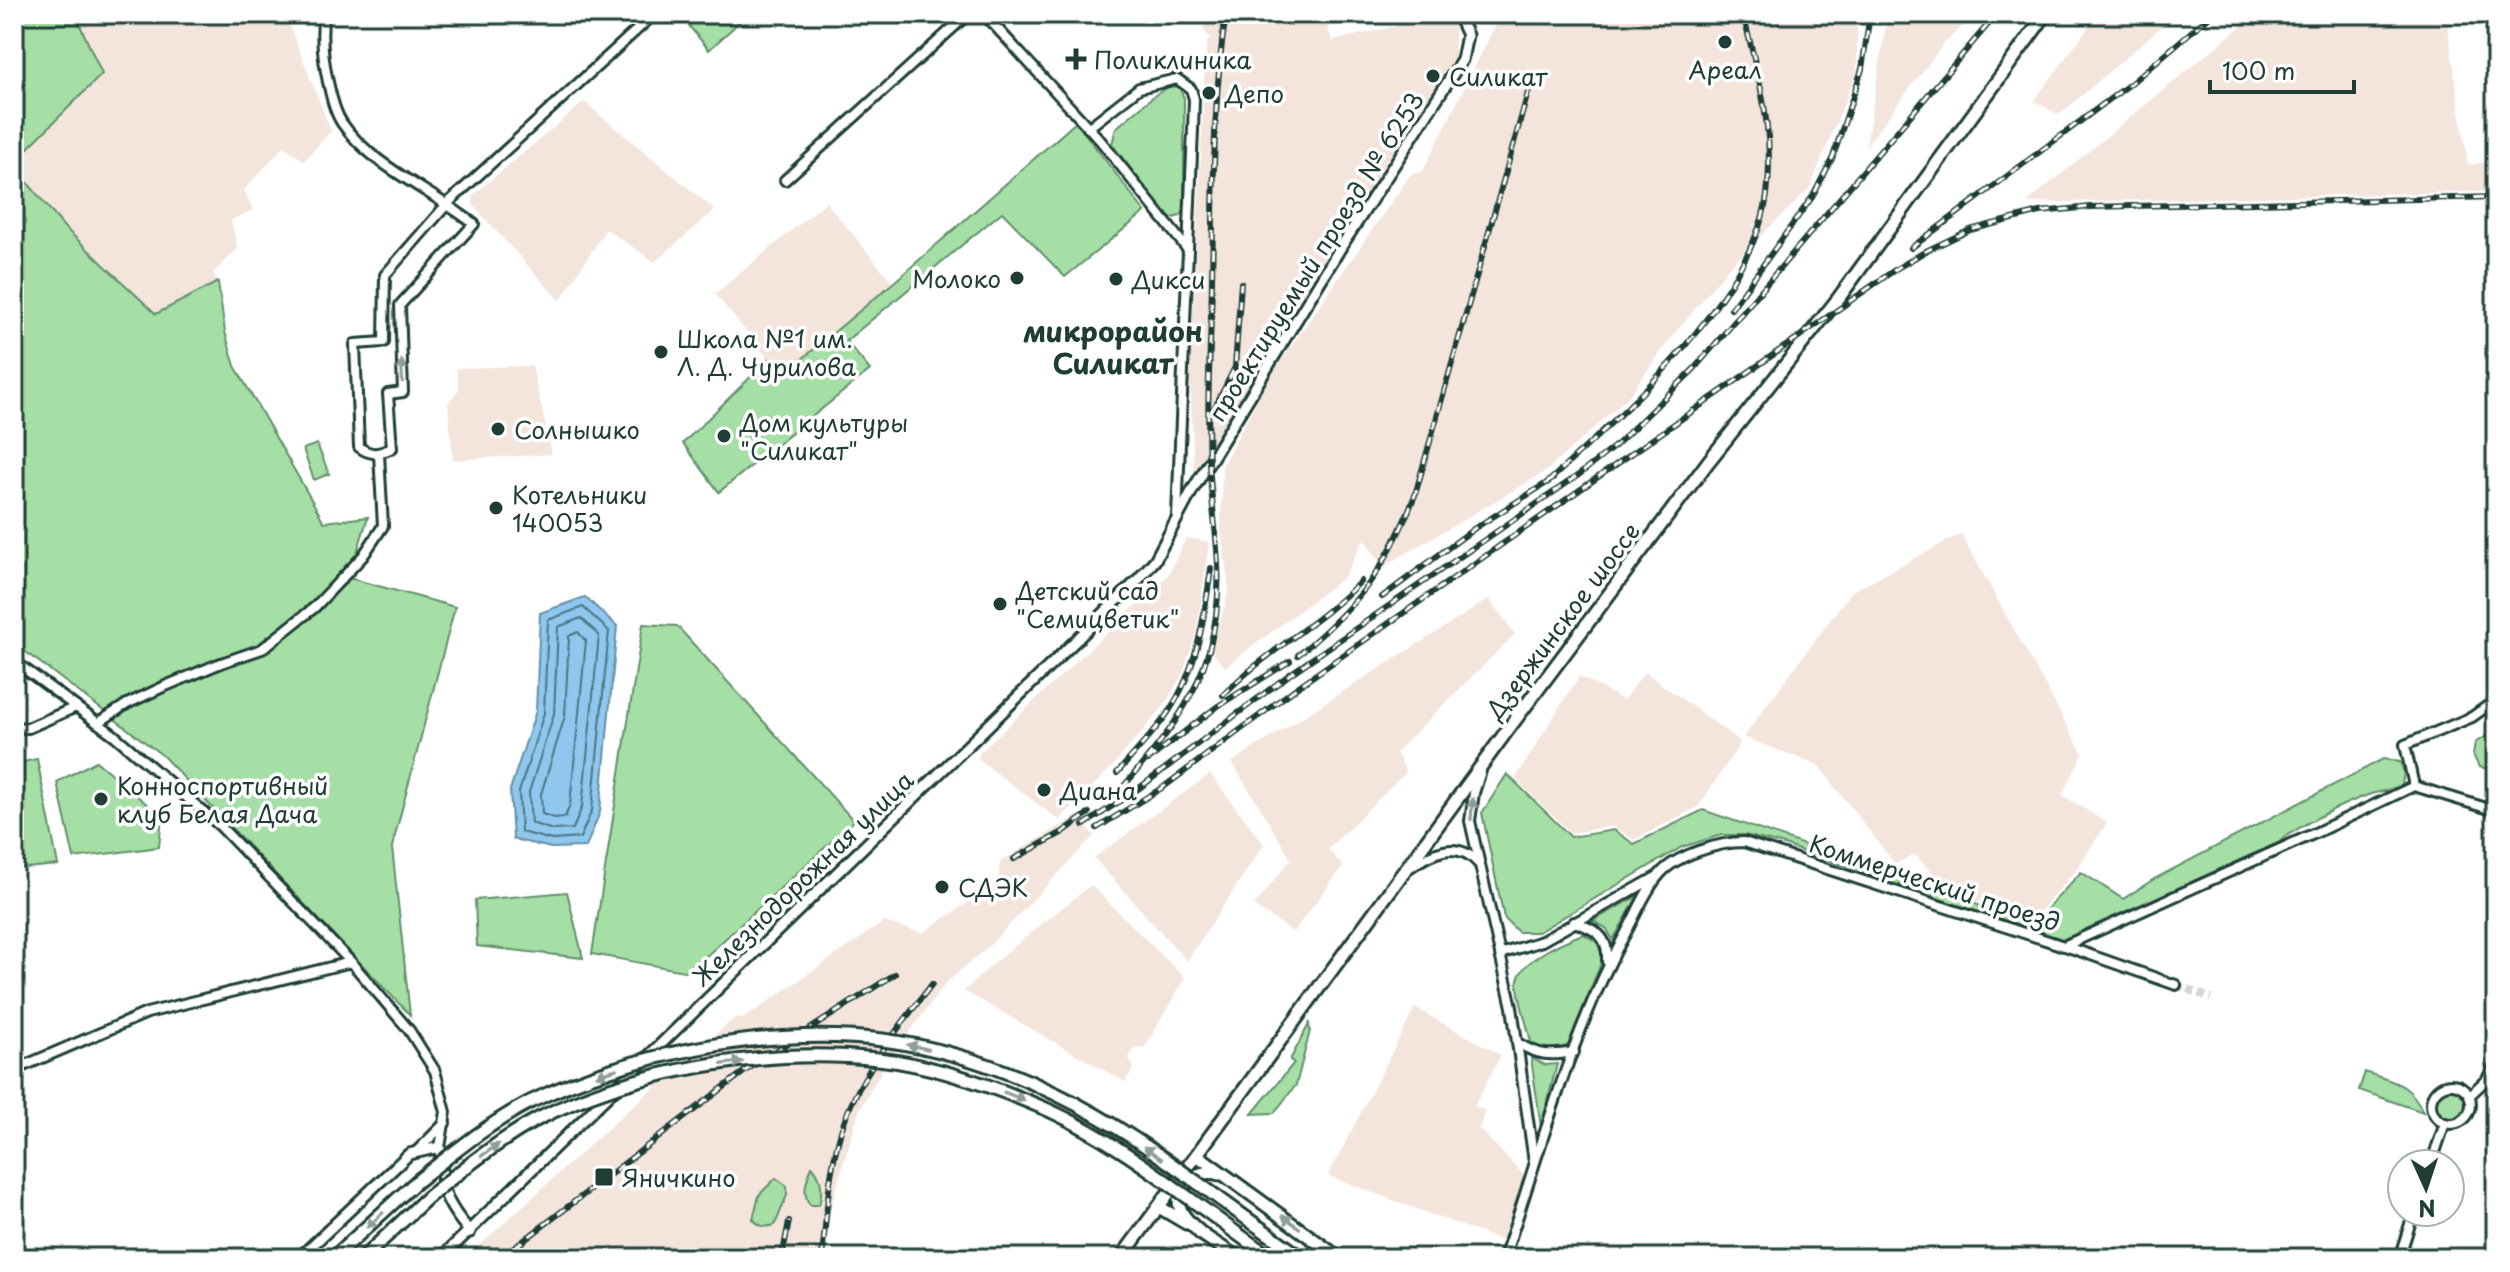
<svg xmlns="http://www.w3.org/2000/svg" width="2510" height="1272" font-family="'Playpen Sans',sans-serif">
<rect width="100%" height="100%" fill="#fff"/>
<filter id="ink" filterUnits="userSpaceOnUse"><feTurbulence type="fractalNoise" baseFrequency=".0125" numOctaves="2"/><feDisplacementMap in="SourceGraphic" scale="16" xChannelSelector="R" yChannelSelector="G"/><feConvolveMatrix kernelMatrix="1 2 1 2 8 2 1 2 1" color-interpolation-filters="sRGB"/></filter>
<g filter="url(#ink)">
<g fill="#f3e5dc">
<polygon points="75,14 285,14 331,131 304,161 284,146 244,190 253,210 231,220 238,249 213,273 218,282 157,314 63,226 14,166 14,162 102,74"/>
<polygon points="1214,14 1295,14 1297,19 1324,14 1332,41 1434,17 1454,25 1455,59 1230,420 1194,472 1190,378 1205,63 1207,42 1210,39 1203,28 1216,17"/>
<polygon points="1501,14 1857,14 1857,71 1810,188 1729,267 1672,337 1627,398 1545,472 1383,567 1364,539 1344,577 1225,667 1212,651 1229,589 1221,530 1222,466 1269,378 1411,174 1423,171"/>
<polygon points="1888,14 1975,14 1942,46 1866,146"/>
<polygon points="2098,14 2176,14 2059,115 2034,101"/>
<polygon points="2256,14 2446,14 2468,165 2496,161 2496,191 2026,203"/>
<polygon points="584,102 715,210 655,262 606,229 560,301 473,205 473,195"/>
<polygon points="826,202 893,283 782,375 715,294"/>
<polygon points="532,366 552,454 453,460 448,403 459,389 456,368"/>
<polygon points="1961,534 2083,754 2062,795 2107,823 2076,870 2031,922 1953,894 1915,855 1895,864 1818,765 1743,737 1852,591"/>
<polygon points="1186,538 1209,542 1197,629 1183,674 1163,707 1112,767 1059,820 978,759 979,753 1168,575"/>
<polygon points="1489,599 1515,634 1396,752 1406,772 1328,849 1343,867 1293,932 1254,906 1291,859 1232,762"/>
<polygon points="1645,672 1741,742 1698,807 1634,840 1613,826 1571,833 1515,779 1579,676 1623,700"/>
<polygon points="1210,774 1264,844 1187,961 1094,858"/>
<polygon points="1079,815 1094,836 988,947 946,983 883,1068 859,1111 829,1214 823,1258 474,1258 483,1250 480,1245 627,1111 736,1017 743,1019 884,922 922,933 998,883 1000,862"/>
<polygon points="1091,885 1185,978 1145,1047 1134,1048 1129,1058 1134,1068 1125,1082 964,991 996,961"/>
<polygon points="1415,1008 1501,1055 1474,1106 1485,1111 1479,1129 1524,1175 1503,1241 1328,1176"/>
</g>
<g fill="#a5dfa5" stroke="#628e6c" stroke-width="2">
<polygon points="14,14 75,14 102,74 14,162"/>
<polygon points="679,14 748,14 709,50"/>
<polygon points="1170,86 1179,87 1184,98 1184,211 1180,216 1169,219 1112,144 1116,128 1155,95"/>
<polygon points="1076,122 1145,212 1065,277 1002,212 846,341 870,370 719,492 683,443 769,359 783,375 893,283"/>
<polygon points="14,166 63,226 156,314 218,282 225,332 235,366 324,522 368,517 349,578 455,607 392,847 410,1015 162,755 14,643"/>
<polygon points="317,444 329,474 314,480 303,449"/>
<polygon points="643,624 677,626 854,821 689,972 592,954"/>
<polygon points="2496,729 2496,770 2479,767 2473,755 2475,743"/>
<polygon points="37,759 58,865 14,869 14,764"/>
<path d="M2383 759 2400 762 2404 772 2402 786C2391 791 2382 791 2371 794 2344 803 2299 825 2278 843L2060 941 1784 845 1745 835H1721L1682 847 1538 932H1518L1504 918 1482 813 1507 774 1571 837 1614 830 1634 844 1703 810 2030 923H2034L2081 872 2123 899 2154 879Z"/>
<polygon points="96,761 162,817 159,847 74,858 57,782"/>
<polygon points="567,892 583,958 477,946 475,900"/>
<polygon points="1638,896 1613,940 1606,928 1593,921"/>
<path d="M1583 934 1597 942 1603 958 1568 1045C1553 1052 1545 1051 1531 1042 1528 1027 1516 993 1518 980 1522 959 1564 941 1583 934Z"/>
<polygon points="1309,1024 1310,1031 1296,1085 1274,1113 1252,1114 1294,1063 1290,1060"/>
<polygon points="1531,1058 1545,1065 1557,1064 1541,1127"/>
<path d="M2365 1072C2394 1083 2409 1081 2423 1112L2359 1090Z"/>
<circle cx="2451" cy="1104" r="16"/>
<path d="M812 1166C822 1176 823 1191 819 1205H810C801 1193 807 1179 812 1166Z"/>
<path d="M776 1178 787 1186V1195L775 1225C765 1228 760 1227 753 1219L759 1195Z"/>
</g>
<polygon fill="#90c7ef" stroke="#6390a4" stroke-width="2" points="585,597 617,626 600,812 586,847 551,848 513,839 510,790 536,711 540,613"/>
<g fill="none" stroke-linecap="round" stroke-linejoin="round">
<g stroke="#4c747f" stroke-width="2">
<polygon points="583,607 609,631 592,810 580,838 552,840 521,832 519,792 544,713 548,620"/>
<polygon points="581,618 599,635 582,807 573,829 553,830 531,823 529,792 554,714 558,627"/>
<polygon points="578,632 586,641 570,805 565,817 554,818 542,814 541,794 565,716 569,636"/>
</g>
<polyline stroke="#d2d8d6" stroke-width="8" stroke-dasharray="8 4" stroke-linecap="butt" points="2176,985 2211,998"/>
<defs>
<g id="minor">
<path d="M324 14C320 37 323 59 328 82 331 95 334 111 342 123 371 166 433 191 474 224L400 305 403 392 388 394 392 448C379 454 371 456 359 447L355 344 384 342 385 275 448 203 654 14"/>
<polyline points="984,14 1100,140 1188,250"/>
<polyline points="1088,128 1139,88 1177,79 1191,89 1194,99 1193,129 1177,516"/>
<polyline points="785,180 968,14"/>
<polyline points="14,661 114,735 220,826 351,962 409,1030 435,1071 446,1112 440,1147"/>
<polyline points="2496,700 2472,717 2405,745 2414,786 2496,811"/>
<polyline points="98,723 127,704 163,687 221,663 262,649 315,607 363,556 383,526 379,454"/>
<polyline points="14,727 28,728 76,707"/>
<polyline points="1481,771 1474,793 1470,821 1512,1007 1534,1162"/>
<path d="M1409 868C1431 853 1457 839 1478 863"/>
<path d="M1574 922C1595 929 1609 936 1607 961"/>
<polyline points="2065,946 2176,985"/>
<polyline points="1500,954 1542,941 1658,876"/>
<path d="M1518 1043C1538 1056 1551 1056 1574 1052"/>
<polyline points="14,1070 147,1013 351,962"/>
<circle cx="2451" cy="1104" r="20"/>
<polyline points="2470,1095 2487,1079 2496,1063"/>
<polyline points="415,1153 445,1123"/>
<polyline points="2431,1164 2445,1123"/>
<path d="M1504 1258C1542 1147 1571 1029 1629 927 1638 910 1647 888 1660 874 1676 855 1720 842 1744 842L2064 946 2311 835 2414 786"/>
<polyline points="2399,1258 2414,1212"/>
<polyline points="2491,1258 2496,1246"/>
</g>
<g id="tertiary">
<path d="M299 1258 409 1154 440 1147C443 1190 441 1198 470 1232"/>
<polyline points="441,1258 1137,581 1155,560 1193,489 1341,247 1462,60 1467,35 1457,14"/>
</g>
<g id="secondary">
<polyline points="1197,1155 1339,1258"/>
<polyline points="1159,1207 1186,1223"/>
<polyline points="1263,1230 1302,1258"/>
<polyline points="1200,1233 1238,1258"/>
<path d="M1203 1235C1195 1228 1185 1220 1181 1211 1172 1187 1197 1167 1219 1174"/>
<polyline points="1253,1245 1272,1258"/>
<polyline points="333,1258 416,1182"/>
<polyline points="363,1258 428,1197"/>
<polyline points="1121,1258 1509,728 1708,462 1838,299 2046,14"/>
</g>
</defs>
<use href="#minor" stroke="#1f3d34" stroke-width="14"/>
<use href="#tertiary" stroke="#1f3d34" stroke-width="15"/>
<use href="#secondary" stroke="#1f3d34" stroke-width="17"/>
<use href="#minor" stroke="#fff" stroke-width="8"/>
<use href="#tertiary" stroke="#fff" stroke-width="9"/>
<use href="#secondary" stroke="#fff" stroke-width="11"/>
<defs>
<g id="rail">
<polyline points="1911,248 2130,84 2212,14"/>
<polyline points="1731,309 1813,196 1833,157 1862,69 1870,14"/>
<polyline points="1213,411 1235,367 1241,283"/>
<path d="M1548 482C1615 420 1681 362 1730 285 1747 257 1763 227 1767 195 1775 132 1758 74 1743 14"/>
<polyline points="1382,597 1475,528 1553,479"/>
<path d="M1298 655C1360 603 1385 571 1415 495L1531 82"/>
<path d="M1223 695C1265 652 1319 624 1361 581"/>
<polyline points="1148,760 1218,706 1290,661"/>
<path d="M1117 773C1132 756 1148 739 1162 721 1196 677 1204 622 1211 568"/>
<path d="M1111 801C1151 754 1192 711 1209 650 1228 581 1213 531 1209 463 1206 403 1211 341 1212 281 1214 192 1212 102 1226 14"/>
<polyline points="1084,825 1138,789 1290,674 1580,474 1615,446 1694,369 1997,14"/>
<polyline points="1097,828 1165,786 1299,686 1896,269 1926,251 1970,230 2040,212 2091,207 2496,197"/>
<polyline points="1014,859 1063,832 1089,813"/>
<polyline points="501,1258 745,1071 895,974"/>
<polyline points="782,1258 789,1221"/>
<path d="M822 1258C826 1219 828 1180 838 1142 853 1081 895 1033 932 984"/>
</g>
</defs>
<use href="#rail" stroke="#1f3d34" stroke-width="6"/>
<use href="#rail" stroke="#fff" stroke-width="3" stroke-dasharray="9" stroke-linecap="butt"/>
<defs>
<g id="secondary-bridge">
<path d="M416 1182C452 1154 489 1123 530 1102 631 1053 771 1026 883 1040 942 1048 1003 1068 1056 1094 1130 1129 1196 1183 1263 1230"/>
<path d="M428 1197C462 1170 498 1141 536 1120 633 1069 770 1047 878 1059 935 1065 993 1086 1046 1109 1120 1142 1187 1198 1253 1245"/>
</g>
</defs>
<use href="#secondary-bridge" stroke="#1f3d34" stroke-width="17" stroke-linecap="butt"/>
<use href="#secondary-bridge" stroke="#fff" stroke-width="11"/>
</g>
<defs><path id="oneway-solid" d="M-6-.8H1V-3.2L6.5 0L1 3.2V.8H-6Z" transform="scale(2)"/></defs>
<g fill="#8f9e9a">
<use href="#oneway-solid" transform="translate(402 371) rotate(-92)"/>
<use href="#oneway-solid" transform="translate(1472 809) rotate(-84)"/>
<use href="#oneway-solid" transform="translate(918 1047) rotate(-168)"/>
<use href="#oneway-solid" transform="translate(732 1063) rotate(-7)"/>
<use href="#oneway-solid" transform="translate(607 1072) rotate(162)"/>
<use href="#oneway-solid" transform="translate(1014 1096) rotate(21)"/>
<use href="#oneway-solid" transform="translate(490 1150) rotate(-35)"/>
<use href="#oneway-solid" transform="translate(1153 1153) rotate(-145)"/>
<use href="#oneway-solid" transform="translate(375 1220) rotate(137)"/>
<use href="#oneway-solid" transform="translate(1291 1222) rotate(-144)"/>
</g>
</g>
<g fill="#1f3d34" stroke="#fff" stroke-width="3">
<circle cx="1725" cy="42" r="8"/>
<path d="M1072 47h8v8h8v8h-8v8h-8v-8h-8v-8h8z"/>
<circle cx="1433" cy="76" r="8"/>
<circle cx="1209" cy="93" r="8"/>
<circle cx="1017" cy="278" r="8"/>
<circle cx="1116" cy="279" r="8"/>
<circle cx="661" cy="352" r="8"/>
<circle cx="498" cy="429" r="8"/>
<circle cx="724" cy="436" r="8"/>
<circle cx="496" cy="508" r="8"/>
<circle cx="1000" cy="604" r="8"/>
<circle cx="1044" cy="790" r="8"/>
<circle cx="101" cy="799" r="8"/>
<circle cx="942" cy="887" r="8"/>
<rect x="594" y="1167" width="20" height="20" rx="4"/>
</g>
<g text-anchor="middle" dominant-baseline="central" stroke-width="7" stroke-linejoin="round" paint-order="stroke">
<g font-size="24" fill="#1f3d34" stroke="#fff" text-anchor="start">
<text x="1094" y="59">Поликлиника</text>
<text x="1725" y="69" text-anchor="middle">Ареал</text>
<text x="1449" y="76">Силикат</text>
<text x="1225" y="93">Депо</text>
<text x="1001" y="278" text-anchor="end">Молоко</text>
<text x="1132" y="279">Дикси</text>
<text x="677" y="338">Школа №1 им.<tspan x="677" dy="28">Л. Д. Чурилова</tspan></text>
<text x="740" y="422">Дом культуры<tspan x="740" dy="28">"Силикат"</tspan></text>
<text x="514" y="429">Солнышко</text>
<text x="512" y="494">Котельники<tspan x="512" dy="28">140053</tspan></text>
<text x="1016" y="590">Детский сад<tspan x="1016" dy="28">"Семицветик"</tspan></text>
<text x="117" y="785">Конноспортивный<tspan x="117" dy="28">клуб Белая Дача</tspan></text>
<text x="1060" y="790">Диана</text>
<text x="958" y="887">СДЭК</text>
<text x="622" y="1177">Яничкино</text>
</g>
<g font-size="24" fill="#1f3d34" stroke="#fff">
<text transform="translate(1315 256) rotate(-58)">проектируемый проезд № 6253</text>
<text transform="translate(1562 620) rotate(-53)">Дзержинское шоссе</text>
<text transform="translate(802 878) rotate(-44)">Железнодорожная улица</text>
<text transform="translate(1935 882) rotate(18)">Коммерческий проезд</text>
</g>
<g font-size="28" font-weight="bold" fill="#1f3d34" stroke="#fff">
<text x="1113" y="330">микрорайон<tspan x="1113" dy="32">Силикат</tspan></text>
</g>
</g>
<rect width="2510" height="1272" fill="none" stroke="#fff" stroke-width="48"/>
<rect x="24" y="24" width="2462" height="1224" fill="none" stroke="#1f3d34" stroke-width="3" filter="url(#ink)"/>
<g transform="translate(2426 1188) rotate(177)"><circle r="38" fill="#ffffff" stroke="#a5b1ae" stroke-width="2"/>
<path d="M0-6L14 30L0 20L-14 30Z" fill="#1f3d34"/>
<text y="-12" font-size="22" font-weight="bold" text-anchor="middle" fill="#1f3d34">N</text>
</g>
<path d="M2210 80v12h144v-12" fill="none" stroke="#1f3d34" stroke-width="4"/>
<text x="2222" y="80" font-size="24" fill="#1f3d34" stroke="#ffffff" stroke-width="6" paint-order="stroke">100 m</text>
</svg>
